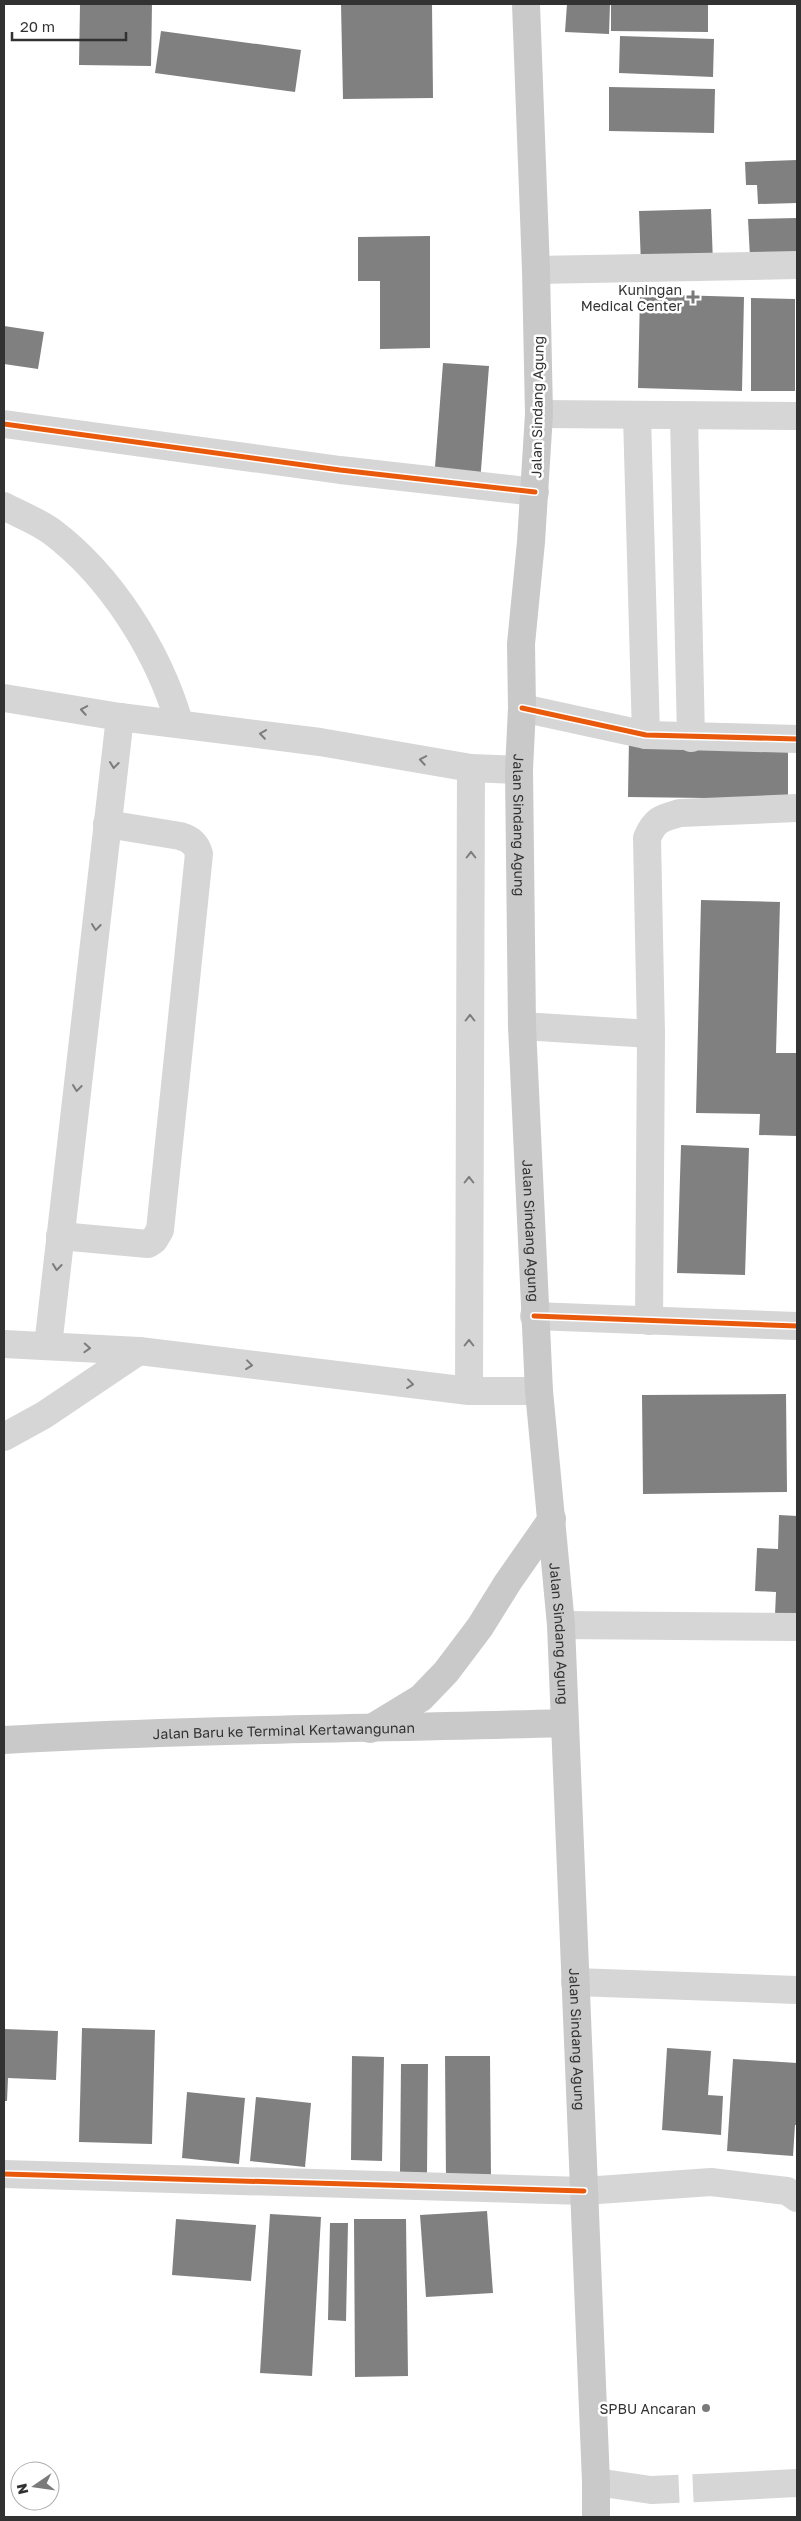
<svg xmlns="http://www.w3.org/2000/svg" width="801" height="2521" font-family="'Golos Text',sans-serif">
<rect width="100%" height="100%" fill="#fff"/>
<g fill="#808080">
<polygon points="80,4 152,4 151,66 79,65"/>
<polygon points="341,4 432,4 433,98 343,99"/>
<polygon points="567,4 610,4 609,34 565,32"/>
<polygon points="611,4 708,4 708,32 611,31"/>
<polygon points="161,31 301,50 295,92 155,73"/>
<polygon points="620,36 714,39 713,77 619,73"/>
<polygon points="609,87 715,89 714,133 609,131"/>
<polygon points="797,160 797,203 758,204 757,185 746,185 745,162"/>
<polygon points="711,209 713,263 641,265 639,211"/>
<polygon points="797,218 797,257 750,257 748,219"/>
<polygon points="430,236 430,348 380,349 380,281 358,281 358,237"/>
<polygon points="640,294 744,297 742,391 638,388"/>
<polygon points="751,298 795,299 795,391 751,391"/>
<polygon points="4,326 44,332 38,369 4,364"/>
<polygon points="443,363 489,366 480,483 434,480"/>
<polygon points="629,739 788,741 788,799 628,797"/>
<polygon points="701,900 780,902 776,1053 797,1053 797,1136 759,1135 760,1114 696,1113"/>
<polygon points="681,1145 749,1148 745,1275 677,1273"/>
<polygon points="786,1394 787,1492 643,1494 642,1395"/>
<polygon points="779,1515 797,1516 797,1616 775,1615 776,1592 755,1591 757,1548 778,1549"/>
<polygon points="82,2028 155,2030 152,2144 79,2142"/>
<polygon points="4,2029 58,2031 56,2080 8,2078 7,2101 4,2101"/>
<polygon points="667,2048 711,2051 708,2095 723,2096 721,2135 662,2130"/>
<polygon points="352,2056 384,2057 382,2161 351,2160"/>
<polygon points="445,2056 490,2056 491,2180 446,2181"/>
<polygon points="733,2059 797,2063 797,2125 795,2125 793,2156 727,2151"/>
<polygon points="401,2064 428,2064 427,2173 400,2172"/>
<polygon points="187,2092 245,2098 239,2164 182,2158"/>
<polygon points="256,2097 311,2103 305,2167 250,2161"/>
<polygon points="487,2211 493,2293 426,2297 420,2215"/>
<polygon points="270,2214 321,2217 312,2376 260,2373"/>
<polygon points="176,2219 256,2225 251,2281 172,2275"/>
<polygon points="354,2219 406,2219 408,2376 355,2377"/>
<polygon points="330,2223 348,2223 346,2321 328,2320"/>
</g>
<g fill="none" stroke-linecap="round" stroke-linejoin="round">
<polyline stroke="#d6d6d6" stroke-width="28" stroke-dasharray="28 14" stroke-linecap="butt" points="651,2490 720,2487"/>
<g stroke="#d6d6d6" stroke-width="28">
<polyline points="536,270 797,265"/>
<polyline points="539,414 797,416"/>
<polyline points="637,416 646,735"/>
<polyline points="684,416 691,738"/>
<polyline points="4,424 340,470 535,492"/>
<path d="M4 506C19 514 37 521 51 531 111 576 158 651 179 722"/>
<polyline points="4,698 120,717 320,742 471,768 519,770"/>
<polyline points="522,708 646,735 797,739"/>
<polyline points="522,1026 651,1034"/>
<path d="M60 1236 148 1244 154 1240 160 1230 199 854C196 843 190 839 180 836L107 824"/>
<polyline points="534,1316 797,1326"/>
<path d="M649 1321 651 1034 647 838C655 819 662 818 680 813L797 808"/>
<polyline points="4,1344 139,1351 469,1391 539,1391"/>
<polyline points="48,1346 120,717"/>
<polyline points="469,1391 471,768"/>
<polyline points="4,1437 44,1415 139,1351"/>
<polyline points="561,1625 797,1627"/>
<polyline points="575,1982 797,1990"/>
<polyline points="4,2174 584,2191 711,2182 787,2191 797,2198"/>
<polyline points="596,2482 651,2490"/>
<polyline points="720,2487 797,2483"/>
</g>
<g stroke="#c9c9c9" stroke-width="28">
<path id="s1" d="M526 4 536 270 539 414 531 542 521 644 522 708 519 770 522 1026 539 1391 561 1625 596 2482V2517"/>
<polyline points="370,1729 421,1698 446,1672 480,1627 508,1582 552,1519"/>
<path id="s2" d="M4 1740C190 1729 378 1729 564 1723"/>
</g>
<defs>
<g id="cycleway">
<polyline points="4,424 340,470 535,492"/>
<polyline points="522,708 646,735 797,739"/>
<polyline points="534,1316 797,1326"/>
<polyline points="4,2174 584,2191"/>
</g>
</defs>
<use href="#cycleway" stroke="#fff" stroke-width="8"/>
<use href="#cycleway" stroke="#e8590c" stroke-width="5"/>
</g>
<defs><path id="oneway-chevron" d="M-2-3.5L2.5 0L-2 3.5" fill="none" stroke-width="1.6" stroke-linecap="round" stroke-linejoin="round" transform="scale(1.25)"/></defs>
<g stroke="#7c7c7c">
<use href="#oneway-chevron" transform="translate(84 710) rotate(-170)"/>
<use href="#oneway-chevron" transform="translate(263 734) rotate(-172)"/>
<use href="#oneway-chevron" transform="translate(423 760) rotate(-170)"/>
<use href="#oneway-chevron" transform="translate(114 765) rotate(97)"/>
<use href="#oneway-chevron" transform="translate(471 855) rotate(-90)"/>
<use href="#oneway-chevron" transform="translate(96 927) rotate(97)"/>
<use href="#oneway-chevron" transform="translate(470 1018) rotate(-90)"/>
<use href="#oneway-chevron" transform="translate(77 1088) rotate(97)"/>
<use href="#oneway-chevron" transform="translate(469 1180) rotate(-90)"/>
<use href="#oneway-chevron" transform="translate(57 1267) rotate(96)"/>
<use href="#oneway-chevron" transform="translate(469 1343) rotate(-90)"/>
<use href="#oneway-chevron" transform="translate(87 1348) rotate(3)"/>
<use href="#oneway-chevron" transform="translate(249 1365) rotate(7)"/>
<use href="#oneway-chevron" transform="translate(410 1384) rotate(7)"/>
</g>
<g fill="#7a7a7a" stroke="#fff" stroke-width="2">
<path d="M690.5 289.5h5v5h5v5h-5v5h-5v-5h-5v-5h5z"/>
<circle cx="706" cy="2408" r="5"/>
</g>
<g text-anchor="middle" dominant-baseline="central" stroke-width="5" stroke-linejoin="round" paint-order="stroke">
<g font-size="14" fill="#323232" stroke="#fff" text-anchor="end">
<text x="682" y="289">Kuningan<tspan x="682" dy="16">Medical Center</tspan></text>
<text x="696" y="2408">SPBU Ancaran</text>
</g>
<g font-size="14" fill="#323232" stroke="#fff">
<text transform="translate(537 407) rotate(-89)">Jalan Sindang Agung</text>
<text stroke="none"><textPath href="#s1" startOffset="822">Jalan Sindang Agung</textPath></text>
<text stroke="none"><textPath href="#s1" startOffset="1228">Jalan Sindang Agung</textPath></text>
<text stroke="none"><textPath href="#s1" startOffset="1632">Jalan Sindang Agung</textPath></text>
<text stroke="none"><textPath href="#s2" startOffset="280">Jalan Baru ke Terminal Kertawangunan</textPath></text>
<text stroke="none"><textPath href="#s1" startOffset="2038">Jalan Sindang Agung</textPath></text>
</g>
</g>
<rect width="801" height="2521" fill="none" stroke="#323232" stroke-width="10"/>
<g transform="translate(35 2486) rotate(257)"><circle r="24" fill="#ffffff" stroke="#adadad"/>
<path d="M0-4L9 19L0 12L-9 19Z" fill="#7a7a7a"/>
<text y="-8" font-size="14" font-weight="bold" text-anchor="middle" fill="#323232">N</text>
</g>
<path d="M12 32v8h114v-8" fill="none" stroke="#323232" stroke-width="2.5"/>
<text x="20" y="32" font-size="15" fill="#323232" stroke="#ffffff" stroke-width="4" paint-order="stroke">20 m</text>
</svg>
